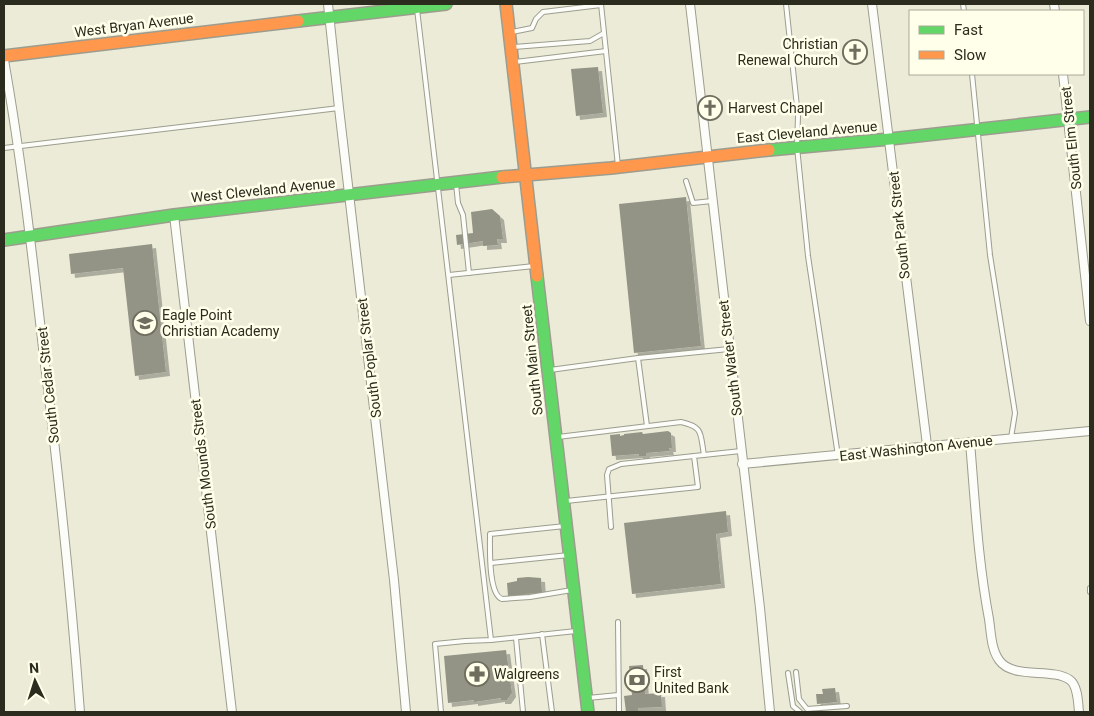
<svg xmlns="http://www.w3.org/2000/svg" width="1094" height="716" font-family="Roboto,sans-serif">
<defs>
<filter id="shadow"><feDropShadow dx="4" dy="4" stdDeviation="0" flood-color="#0004"/></filter>
</defs>
<rect width="100%" height="100%" fill="#ebebd8"/>
<g fill="#949486" filter="url(#shadow)">
<polygon points="598,67 603,113 576,116 571,69"/>
<polygon points="686,197 701,346 634,353 619,204"/>
<polygon points="492,209 500,216 503,239 497,239 498,245 483,246 483,241 457,245 456,235 473,233 471,212"/>
<polygon points="152,244 166,372 135,376 123,268 71,274 69,254"/>
<polygon points="668,431 671,433 672,448 669,448 670,451 646,453 646,456 639,456 639,454 612,456 610,435 620,434 620,436 624,435 624,434 642,432 643,434"/>
<polygon points="726,511 728,532 716,534 721,584 632,594 624,523"/>
<polygon points="528,577 541,578 542,593 525,594 525,596 508,596 507,583 517,581 517,578"/>
<polygon points="506,650 512,693 507,700 501,700 501,698 474,702 474,700 448,703 444,656"/>
<polygon points="643,665 645,694 661,693 662,707 638,708 639,712 626,712 624,696 632,695 629,666"/>
<polygon points="835,688 837,702 817,704 816,694 823,694 822,689"/>
</g>
<g fill="none" stroke-linecap="round" stroke-linejoin="round">
<defs>
<g id="lane">
<polyline points="601,4 618,166"/>
<polyline points="786,4 798,116 797,147 808,256 838,456"/>
<polyline points="963,4 964,11"/>
<polyline points="417,9 491,640"/>
<polyline points="512,32 532,28 536,19 543,12 601,5"/>
<polyline points="514,47 590,41 604,33"/>
<polyline points="515,62 606,51"/>
<polyline points="972,74 990,255 1015,413 1011,438"/>
<polyline points="4,148 339,108"/>
<polyline points="686,181 693,203 712,201"/>
<polyline points="456,184 458,203 463,215 469,273"/>
<polyline points="449,275 534,266"/>
<polyline points="638,358 647,426"/>
<polyline points="550,370 638,358 729,349"/>
<path d="M558 437 681 422C704 427 700 434 704 455"/>
<polyline points="566,501 698,487 694,456 741,451"/>
<path d="M565 526 490 534C490 548 488 594 502 599L530 597 572 590"/>
<polyline points="611,527 607,475 609,469 621,464 694,456"/>
<polyline points="491,563 569,555"/>
<polyline points="1090,588 1090,592"/>
<polyline points="618,622 619,712"/>
<polyline points="542,634 552,712"/>
<polyline points="516,638 523,712"/>
<polyline points="796,672 799,699 807,709 847,706"/>
<polyline points="788,673 793,706 800,712"/>
<polyline points="588,698 618,695"/>
<polyline points="441,712 435,644 465,641 491,640 576,631"/>
</g>
<g id="street">
<polyline points="328,4 339,108 394,580 406,712"/>
<polyline points="690,4 760,608 770,712"/>
<polyline points="872,4 927,445"/>
<polyline points="1054,4 1055,11"/>
<path d="M4 60C21 156 32 252 43 348 58 469 71 591 80 712"/>
<polyline points="1063,74 1090,321"/>
<polyline points="174,215 232,712"/>
<path d="M970 442C975 501 978 561 989 619 991 632 991 649 999 660 1013 680 1052 667 1070 680 1078 686 1078 703 1079 712"/>
<polyline points="742,464 1090,431"/>
</g>
<g id="fast">
<polyline points="298,21 446,4"/>
<polyline points="769,150 890,139 1090,117"/>
<polyline points="4,240 174,215 502,177"/>
<polyline points="537,276 588,712"/>
</g>
<g id="slow">
<polyline points="506,4 537,276"/>
<polyline points="4,56 298,21"/>
<polyline points="502,177 611,168 769,150"/>
</g>
</defs>
<use href="#lane" stroke="#9d9d8f" stroke-width="6"/>
<use href="#street" stroke="#9d9d8f" stroke-width="10"/>
<use href="#fast" stroke="#9d9d8f" stroke-width="14"/>
<use href="#slow" stroke="#9d9d8f" stroke-width="14"/>
<use href="#lane" stroke="#fcfcf9" stroke-width="4"/>
<use href="#street" stroke="#fcfcf9" stroke-width="8"/>
<use href="#fast" stroke="#63d668" stroke-width="11"/>
<use href="#slow" stroke="#ff974d" stroke-width="11"/>
</g>
<defs>
<symbol id="church-ring" viewBox="-11 -11 22 22"><circle r="9.5" fill="#ffffea" stroke="#6e6e5f" stroke-width="1.5"/><path d="M-1.2-6h2.4v3.5h3.3v2.4h-3.3V6h-2.4V-.1h-3.3v-2.4h3.3Z" fill="#6e6e5f"/></symbol>
<symbol id="school-ring" viewBox="-11 -11 22 22"><circle r="9.5" fill="#ffffea" stroke="#6e6e5f" stroke-width="1.5"/><path d="M0-5L7-2L0 1L-7-2ZM-4 1L0 2.5L4 1V4Q0 6-4 4Z" fill="#6e6e5f"/></symbol>
<symbol id="pharmacy-ring" viewBox="-11 -11 22 22"><circle r="9.5" fill="#ffffea" stroke="#6e6e5f" stroke-width="1.5"/><path d="M-2-6h4v4h4v4h-4v4h-4v-4h-4v-4h4Z" fill="#6e6e5f"/></symbol>
<symbol id="bank-ring" viewBox="-11 -11 22 22"><circle r="9.5" fill="#ffffea" stroke="#6e6e5f" stroke-width="1.5"/><path d="M-6-4H6V4H-6ZM0-2.3a2.3 2.3 0 1 0 0 4.6a2.3 2.3 0 1 0 0-4.6Z" fill="#6e6e5f"/></symbol>
</defs>
<g fill-rule="evenodd">
<use href="#church-ring" x="841" y="38" width="28" height="28"/>
<use href="#church-ring" x="696" y="94" width="28" height="28"/>
<use href="#school-ring" x="131" y="309" width="28" height="28"/>
<use href="#pharmacy-ring" x="463" y="660" width="28" height="28"/>
<use href="#bank-ring" x="623" y="666" width="28" height="28"/>
</g>
<g text-anchor="middle" dominant-baseline="central" stroke-width="5" stroke-linejoin="round" paint-order="stroke">
<g font-size="14" fill="#2b2b1e" stroke="#ffffea">
<text transform="translate(134 25) rotate(-7)">West Bryan Avenue</text>
<text transform="translate(807 132) rotate(-5)">East Cleveland Avenue</text>
<text transform="translate(1071 138) rotate(-96)">South Elm Street</text>
<text transform="translate(263 190) rotate(-6)">West Cleveland Avenue</text>
<text transform="translate(899 225) rotate(-96)">South Park Street</text>
<text transform="translate(369 358) rotate(-97)">South Poplar Street</text>
<text transform="translate(730 358) rotate(-97)">South Water Street</text>
<text transform="translate(532 360) rotate(-96)">South Main Street</text>
<text transform="translate(48 385) rotate(-96)">South Cedar Street</text>
<text transform="translate(916 448) rotate(-6)">East Washington Avenue</text>
<text transform="translate(203 464) rotate(-97)">South Mounds Street</text>
</g>
<g font-size="14" fill="#2b2b1e" stroke="#ffffea" text-anchor="start">
<text x="838" y="44" text-anchor="end">Christian<tspan x="838" dy="16">Renewal Church</tspan></text>
<text x="728" y="108">Harvest Chapel</text>
<text x="162" y="315">Eagle Point<tspan x="162" dy="16">Christian Academy</tspan></text>
<text x="654" y="672">First<tspan x="654" dy="16">United Bank</tspan></text>
<text x="494" y="674">Walgreens</text>
</g>
</g>
<rect width="1094" height="716" fill="none" stroke="#2b2b1e" stroke-width="10"/>
<rect x="909" y="10" width="175" height="65" fill="#ffffea" stroke="#aaaa98"/>
<rect x="919" y="26" width="25" height="8" fill="#63d668" stroke="#aaaa98"/>
<text x="954" y="35" font-size="15" fill="#2b2b1e">Fast</text>
<rect x="919" y="51" width="25" height="8" fill="#ff974d" stroke="#aaaa98"/>
<text x="954" y="60" font-size="15" fill="#2b2b1e">Slow</text>
<g transform="translate(35 681) rotate(356)" stroke="#ffffea" stroke-width="4" paint-order="stroke">
<path d="M0-4L9 19L0 12L-9 19Z" fill="#2b2b1e"/>
<text y="-8" font-size="14" font-weight="bold" text-anchor="middle" fill="#2b2b1e">N</text>
</g>
</svg>
